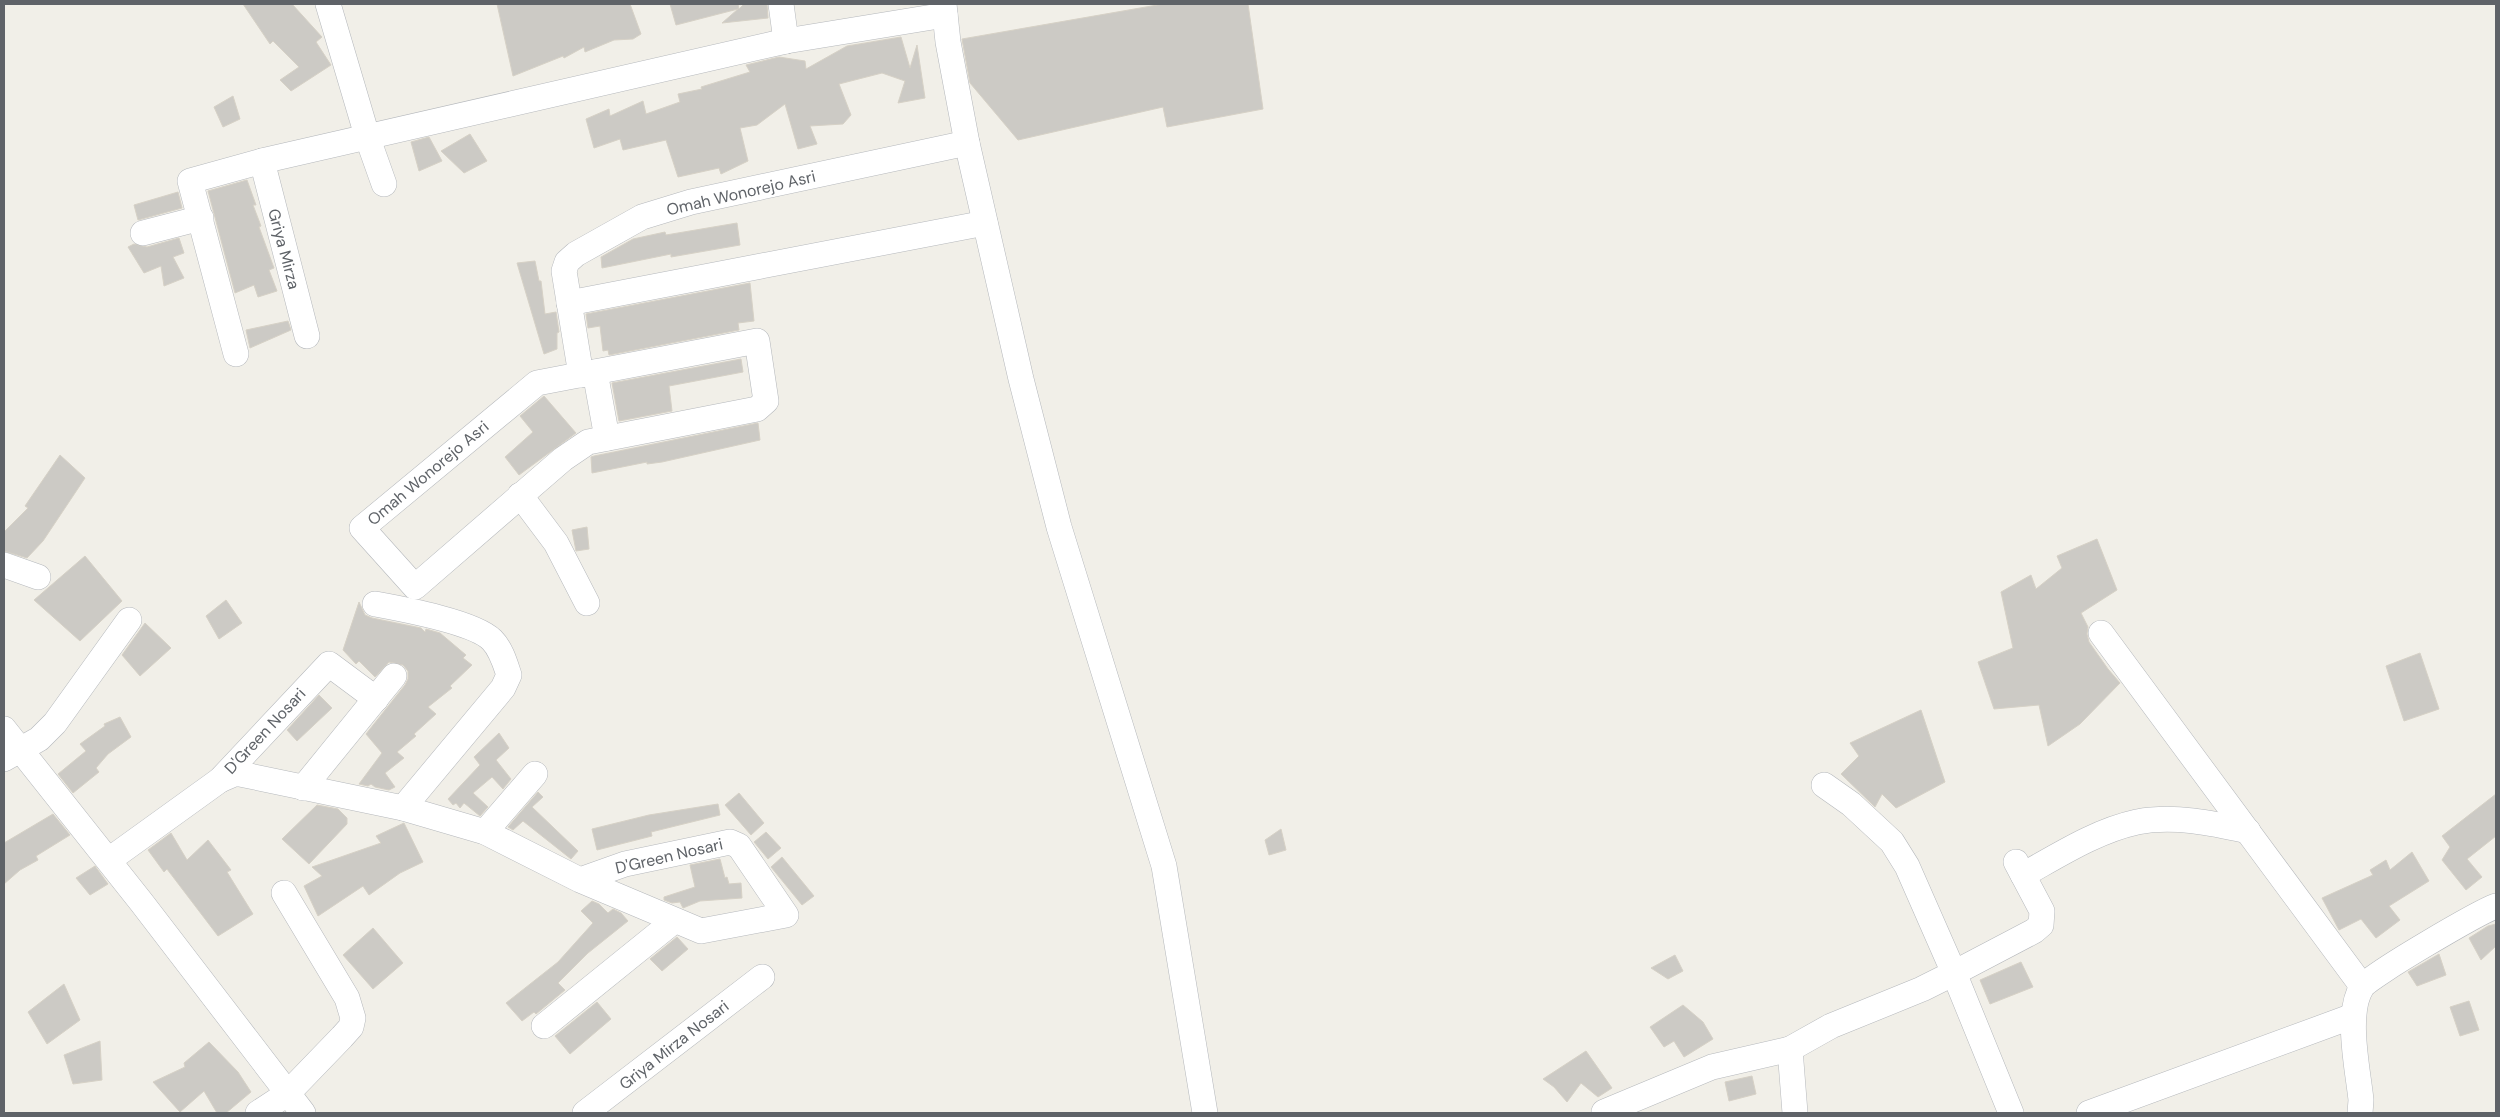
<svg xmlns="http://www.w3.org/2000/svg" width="2500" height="1117" font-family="'DM Sans',sans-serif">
<rect width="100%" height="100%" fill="#f1efe8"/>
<g fill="#cccac5" stroke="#d6d1c6">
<polygon points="243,4 292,4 322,37 316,42 331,65 291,91 280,80 299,67 273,41 270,44"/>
<polygon points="497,4 630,4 641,34 633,39 614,40 585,52 584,47 564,58 563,56 513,76"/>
<polygon points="670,4 738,4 739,9 744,4 767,4 768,18 722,23 738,9 676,25"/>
<polygon points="1163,4 1248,4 1263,109 1167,127 1163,107 1018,140 970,83 962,39"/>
<polygon points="901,37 910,68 917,45 925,98 898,103 905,81 882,73 839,84 851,115 843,124 810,126 817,144 798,149 785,104 757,125 740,128 748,161 721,174 719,168 678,177 666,140 623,150 620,139 594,148 586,119 609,109 610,116 643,101 646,114 680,102 678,94 702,89 701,87 750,72 746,65 779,57 805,61 806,69 847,46"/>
<polygon points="233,96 240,119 223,127 214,107"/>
<polygon points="470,134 487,161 464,173 441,151"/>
<polygon points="429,137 442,161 419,171 411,142"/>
<polygon points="247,180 256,205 253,205 261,226 259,227 274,268 269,270 277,291 258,297 254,285 235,293 208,191"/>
<polygon points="178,192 182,208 138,220 134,205"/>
<polygon points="737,223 740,245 671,257 671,254 602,268 601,257 633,239 665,232 666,235"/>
<polygon points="179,238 184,253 173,257 184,278 164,286 161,266 144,273 128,247 134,244 147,247"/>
<polygon points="535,261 539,281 541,281 545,314 556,312 559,332 557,333 557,349 544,354 517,263"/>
<polygon points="750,283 754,321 738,323 739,330 609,355 608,350 603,351 600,326 588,328 586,314"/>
<polygon points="288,321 291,330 250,348 246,330"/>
<polygon points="741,359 743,372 669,386 672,411 619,421 612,383"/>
<polygon points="544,396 576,433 519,475 505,457 533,432 520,416"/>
<polygon points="758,423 760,440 662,462 647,464 647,462 592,473 591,457 594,456"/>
<polygon points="60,455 85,478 43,541 27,558 4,551 4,532 28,508 25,506"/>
<polygon points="587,527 589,549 576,551 572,530"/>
<polygon points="2097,539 2117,590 2081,613 2088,627 2087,634 2089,642 2108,669 2120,683 2080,724 2048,746 2039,705 1994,709 1978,662 2013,648 2001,592 2031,575 2036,589 2062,568 2057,556"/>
<polygon points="85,556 122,601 80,641 34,600"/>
<polygon points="226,600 242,623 219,639 206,616"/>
<polygon points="359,602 365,615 372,618 421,628 425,632 426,629 440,633 466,655 463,658 472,665 450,686 452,688 428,707 436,714 414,734 416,736 397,752 404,758 385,773 395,787 389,790 375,787 371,784 368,786 359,784 382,753 366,734 405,685 408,679 408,671 403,665 389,662 375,677 359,661 356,664 343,650"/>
<polygon points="145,623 171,648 140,676 122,655"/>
<polygon points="2420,653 2439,709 2404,721 2386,666"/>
<polygon points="319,695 332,708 297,741 287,730"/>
<polygon points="1921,710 1945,782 1896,808 1882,794 1875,807 1841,774 1859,756 1850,743"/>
<polygon points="120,717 131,737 108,754 96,768 99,772 73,793 58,774 86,751 80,744 105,726 104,724"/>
<polygon points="499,733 509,748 496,760 511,779 503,789 492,777 473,793 488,807 480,816 464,803 460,808 456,803 453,805 448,799 480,765 474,757"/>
<polygon points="538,792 543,797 532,807 578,851 571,859 523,821 513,830 508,827"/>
<polygon points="739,793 764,823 751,835 725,805"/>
<polygon points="2496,794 2496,836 2467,859 2482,877 2466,890 2442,860 2450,847 2442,836"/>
<polygon points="718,804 720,815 651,832 652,836 597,850 592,829 649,815"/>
<polygon points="317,805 338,809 347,818 347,824 309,864 282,839"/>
<polygon points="53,814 70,835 36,856 38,860 20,870 4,884 4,843"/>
<polygon points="404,823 423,862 400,873 369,895 363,886 318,916 304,886 322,876 312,867 381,843 376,836"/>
<polygon points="1281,829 1286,850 1269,855 1265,840"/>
<polygon points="766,832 781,848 768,859 754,842"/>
<polygon points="171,833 187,860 208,840 231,870 227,872 253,914 218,936 167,869 164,872 148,850"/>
<polygon points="2412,852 2429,881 2389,906 2400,920 2376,938 2361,919 2339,930 2322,898 2373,875 2370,870 2386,860 2390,870"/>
<polygon points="782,857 814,896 802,905 771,867"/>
<polygon points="720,859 725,878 727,877 729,884 741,883 742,898 700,901 683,908 680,902 672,903 664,900 664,897 695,887 690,865"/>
<polygon points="95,866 108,884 90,895 76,878"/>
<polygon points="592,901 599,904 608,913 613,909 621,913 628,921 588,953 558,983 565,990 536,1014 534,1012 522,1021 506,1003 558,962 593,923 581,911"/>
<polygon points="2496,924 2496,946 2481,960 2469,938 2488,926"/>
<polygon points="373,928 403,963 373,989 343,955"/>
<polygon points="677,937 688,949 662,971 650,959"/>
<polygon points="2439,954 2446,975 2417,986 2408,972"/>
<polygon points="1675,955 1683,971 1668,979 1651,968"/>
<polygon points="2021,962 2033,987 1990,1004 1980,980"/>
<polygon points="64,984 80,1020 47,1044 28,1012"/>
<polygon points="2469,1001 2479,1030 2460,1036 2450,1007"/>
<polygon points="597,1002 611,1019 570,1054 555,1036"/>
<polygon points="1683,1005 1703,1022 1713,1039 1684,1057 1674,1041 1664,1047 1650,1027"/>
<polygon points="100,1041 102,1080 73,1084 64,1055"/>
<polygon points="209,1042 238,1072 251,1092 226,1113 217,1113 204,1091 180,1112 153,1082 185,1067 184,1063"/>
<polygon points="1586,1051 1612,1088 1598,1097 1581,1083 1567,1102 1554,1087 1543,1079"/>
<polygon points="1752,1076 1756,1094 1729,1101 1725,1082"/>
</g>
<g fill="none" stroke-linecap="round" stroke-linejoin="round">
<defs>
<g id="minor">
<polyline points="328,4 368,139 384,184"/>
<polyline points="781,4 786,41"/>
<polyline points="944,4 948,42 967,143 1021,379 1059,527 1164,866 1205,1113"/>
<polyline points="262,161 307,336"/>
<polyline points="143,233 201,218"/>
<polyline points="569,303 985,223"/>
<polygon points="757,341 766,401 757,409 588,442 563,459 415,587 362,528 537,383"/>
<polyline points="236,354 190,181 262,161 786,41 945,15"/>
<polyline points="595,372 607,438"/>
<polyline points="581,375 564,271 567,262 576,254 642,217 691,202 967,143"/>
<polyline points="520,495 556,543 587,603"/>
<polyline points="4,565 38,577"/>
<path d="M375 604C402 609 474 622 492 640 501 649 505 663 509 675L503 688 403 808"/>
<polyline points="2101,633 2362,986"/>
<polyline points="4,729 142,903 303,1113"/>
<polyline points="4,759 39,739 55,723 129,620"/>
<polyline points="220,780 329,664 376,699"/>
<polyline points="303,788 394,676"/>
<polyline points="485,832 535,774"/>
<polyline points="109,860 220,780 234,774 240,774 403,808 485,832 580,880 701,931 786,915 739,846 730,842 625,864 580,880"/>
<path d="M2023 875C2059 855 2096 831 2137 822 2174 815 2212 823 2248 831"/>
<polyline points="544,1026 674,921"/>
<polyline points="1790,1049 1795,1113"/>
<polyline points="1604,1112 1712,1067 1790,1049 1831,1026 1922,989 1954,973 1907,866 1892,842 1851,804 1824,785"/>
<polyline points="258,1113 287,1094 342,1037 351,1027 353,1018 347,998 284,893"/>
<polyline points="585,1113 762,977"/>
<polyline points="2011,1113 1954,973 2034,931 2041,925 2042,911 2016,862"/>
<polyline points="2089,1113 2353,1016"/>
<path d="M2360 1113 2361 1100C2358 1070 2345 1013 2362 987 2369 976 2479 912 2496 906"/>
</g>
</defs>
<use href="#minor" stroke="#b5b8bc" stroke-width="26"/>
<use href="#minor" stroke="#fff" stroke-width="25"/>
</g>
<g text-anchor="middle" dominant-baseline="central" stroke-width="4" stroke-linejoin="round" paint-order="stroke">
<g font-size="16" fill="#5f6368" stroke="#fff">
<text transform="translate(741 193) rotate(-13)">Omah Wonorejo Asri</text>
<text transform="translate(284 249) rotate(75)">Griya Mirza</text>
<text transform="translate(428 473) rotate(-40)">Omah Wonorejo Asri</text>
<text transform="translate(265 731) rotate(-47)">D'Green Nosari</text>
<text transform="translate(669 856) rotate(-13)">D'Green Nosari</text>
<text transform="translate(674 1045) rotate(-38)">Griya Mirza Nosari</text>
</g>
</g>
<rect width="2500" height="1117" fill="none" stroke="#5f6368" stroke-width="10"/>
</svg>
